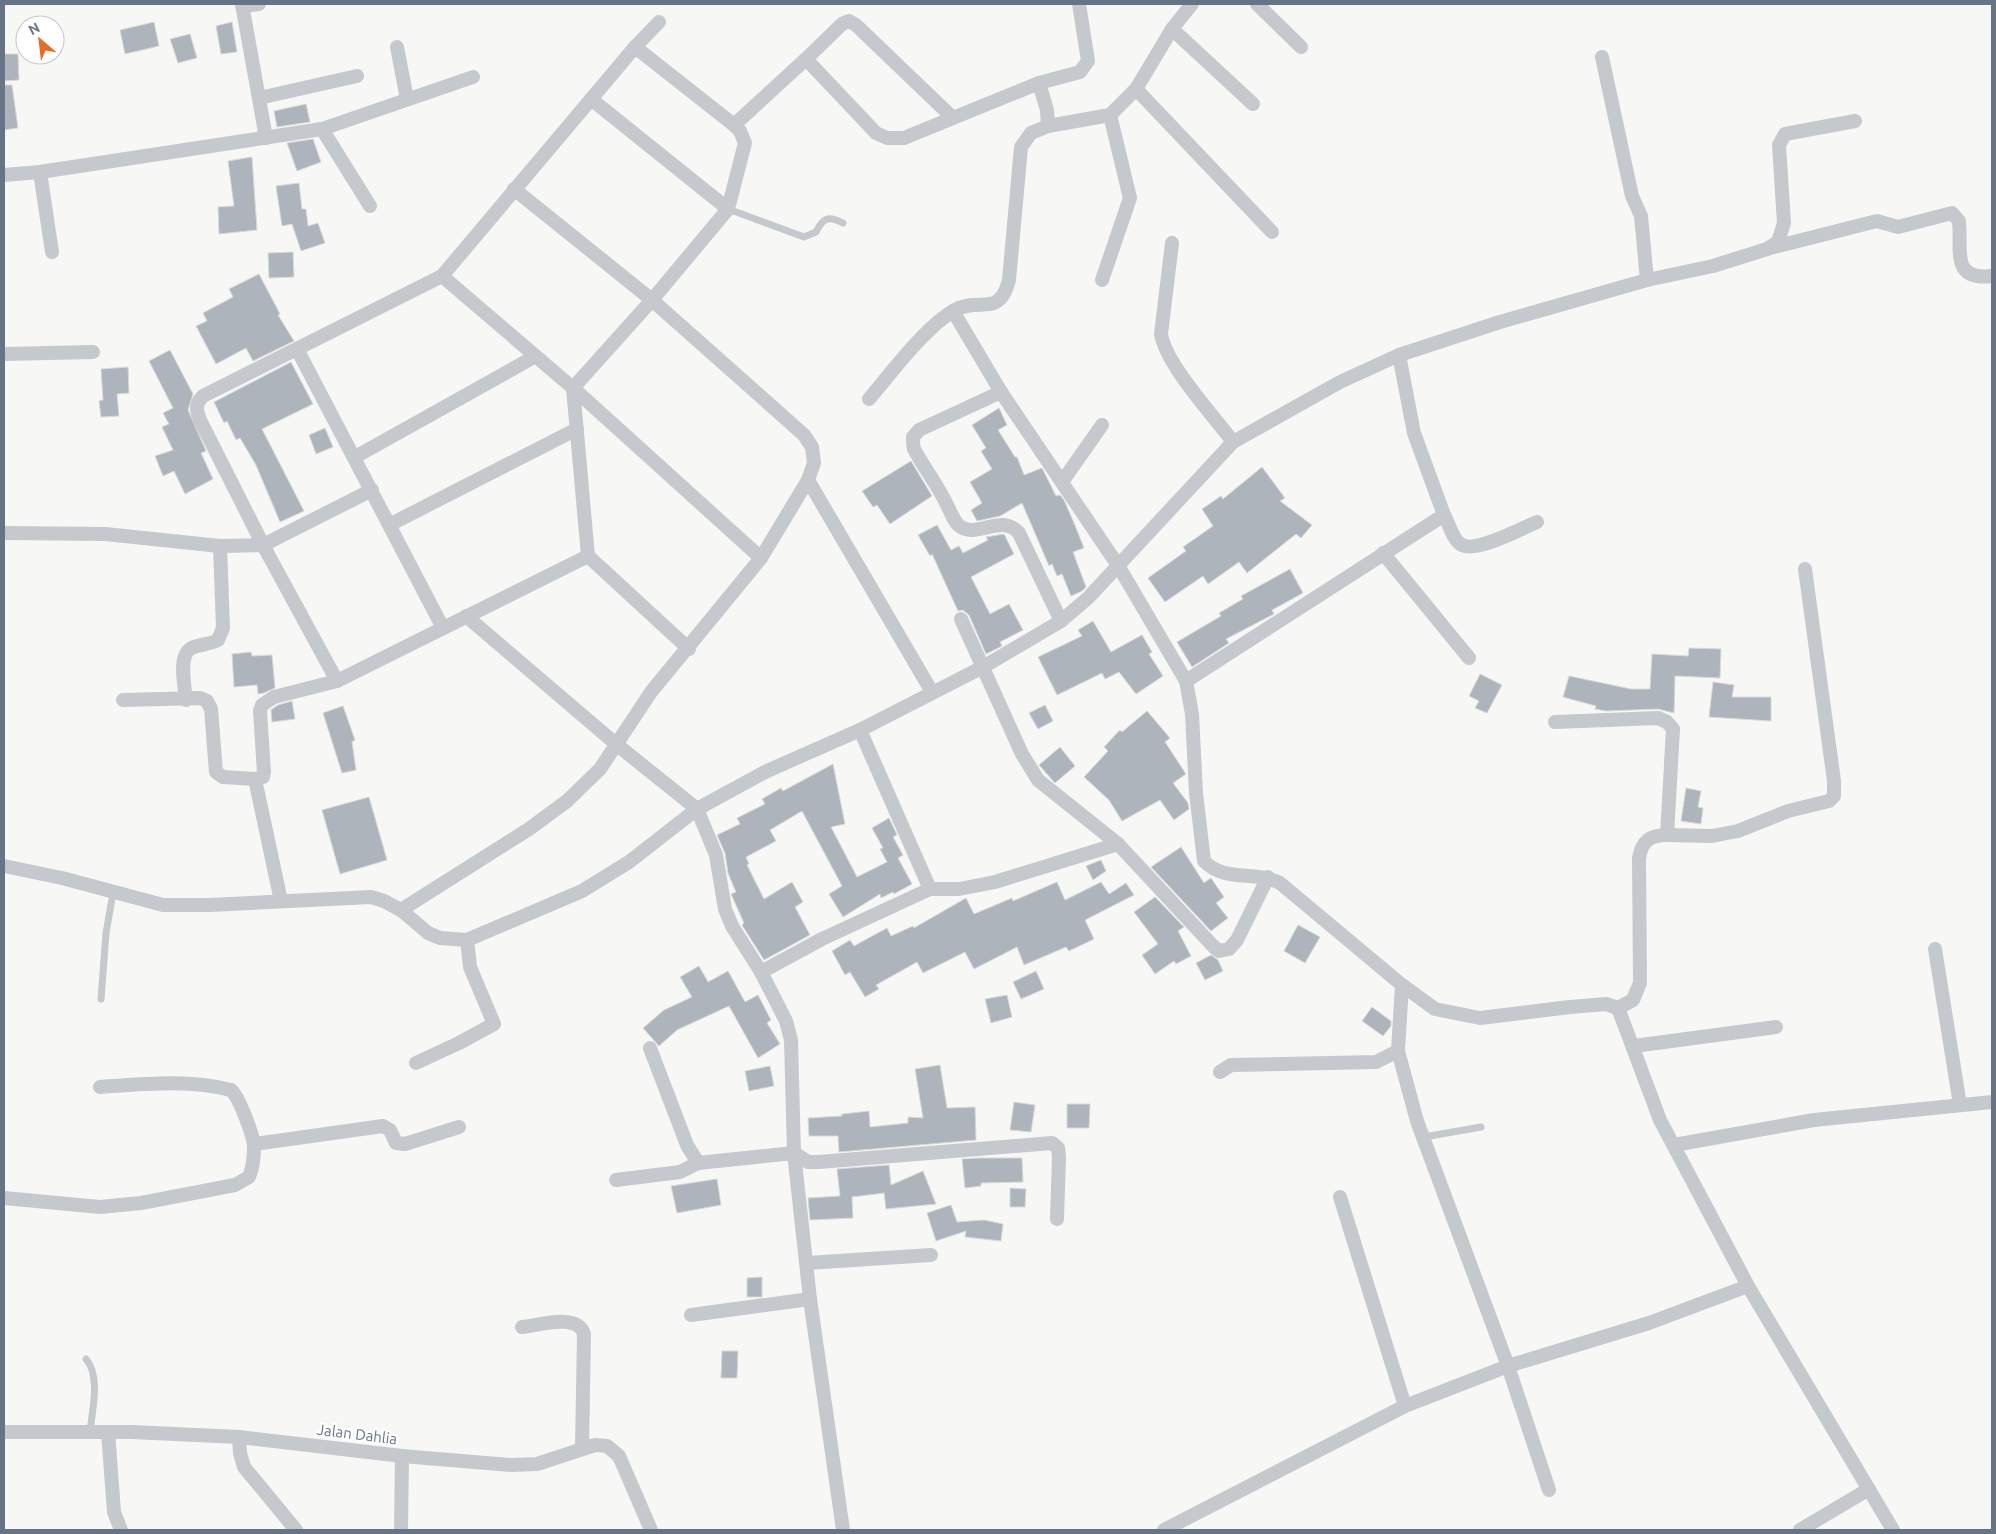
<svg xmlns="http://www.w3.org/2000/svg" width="1996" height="1534" font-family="Ubuntu,sans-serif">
<rect width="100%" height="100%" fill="#f7f8f5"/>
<g fill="#aeb4bb" stroke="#d9d9d7">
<polygon points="154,22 159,46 125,54 120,30"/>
<polygon points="232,22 237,52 221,54 216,26"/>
<polygon points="190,34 197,58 178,63 170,39"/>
<polygon points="4,54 18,54 19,80 4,81"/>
<polygon points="4,85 12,85 18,128 4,130"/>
<polygon points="306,104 310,122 277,127 274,111"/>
<polygon points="313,139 321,162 297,171 287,143"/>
<polygon points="252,157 257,230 219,234 218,207 234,206 228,161"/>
<polygon points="299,183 302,209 306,209 308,226 318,223 325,243 301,251 292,224 282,226 276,186"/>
<polygon points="293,252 294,277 269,278 268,253"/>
<polygon points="259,274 280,314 278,315 294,341 253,361 246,348 216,364 196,326 207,321 203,313 233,297 229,289"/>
<polygon points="170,350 193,394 188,410 206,451 201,453 213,479 185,494 174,471 163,476 155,456 173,450 162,427 169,424 163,413 173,408 149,361"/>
<polygon points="291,362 313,404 262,429 304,511 280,522 256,465 240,438 236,440 227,421 224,423 214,402"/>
<polygon points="128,367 129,393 117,394 119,416 101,417 99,401 103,400 101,369"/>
<polygon points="999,408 1007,425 998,430 1015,457 1017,457 1024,475 1042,468 1056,496 1060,495 1064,500 1074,523 1084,548 1073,552 1086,587 1082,591 1071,596 1062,574 1057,576 1052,564 1049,566 1022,503 1000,516 977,521 971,510 982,503 970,482 992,469 981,451 986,448 972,425"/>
<polygon points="325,428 333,447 316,454 309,435"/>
<polygon points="911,461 932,496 890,524 877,505 873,507 862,491"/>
<polygon points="1262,467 1285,498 1280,501 1312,525 1301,538 1296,534 1247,573 1239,562 1208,584 1203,576 1165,602 1148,578 1186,551 1183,547 1213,526 1202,509 1221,496 1223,499"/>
<polygon points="937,525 951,550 959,546 963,553 988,540 986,537 1004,534 1014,554 971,577 990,614 1009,604 1023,630 1000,642 1002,646 986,654 969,615 963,610 958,611 932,554 930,556 918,535"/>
<polygon points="1290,569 1303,593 1272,610 1274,614 1272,615 1226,639 1229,643 1192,667 1177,642 1221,616 1219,613 1243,599 1241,596"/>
<polygon points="1093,621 1111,652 1142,635 1152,652 1149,654 1163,676 1136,694 1119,672 1105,679 1102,673 1057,695 1038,657 1082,636 1078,630"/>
<polygon points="1689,648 1721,649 1720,678 1675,676 1674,713 1658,709 1606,711 1595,709 1596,706 1563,697 1569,676 1631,689 1650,689 1652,654 1688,656"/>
<polygon points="251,652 252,656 272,655 275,688 264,693 258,694 257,685 234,687 232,654"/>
<polygon points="1480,674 1502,685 1487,713 1475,708 1479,701 1469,696"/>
<polygon points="1713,682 1734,685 1732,697 1771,697 1771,721 1709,717"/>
<polygon points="292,701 295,719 272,722 271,710 278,705"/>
<polygon points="1045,705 1053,721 1038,729 1029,713"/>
<polygon points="343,706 355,740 352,742 356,770 342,773 323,713"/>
<polygon points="1147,711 1170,738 1165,742 1186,774 1173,783 1188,803 1189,809 1174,820 1160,800 1122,821 1109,800 1084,777 1108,751 1104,747 1120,730 1122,732"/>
<polygon points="1060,747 1075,766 1055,783 1039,765"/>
<polygon points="833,764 845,824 831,827 857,877 887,862 880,849 883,848 872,828 889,818 897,835 893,837 903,855 898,858 912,884 894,894 893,892 881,898 880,894 843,917 829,894 842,886 802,811 770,830 776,841 746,857 749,864 747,865 764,899 792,882 803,902 795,907 810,935 764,960 742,925 744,923 731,894 736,892 728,873 725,853 717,835 740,824 737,818 765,804 762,799 781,788 783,791"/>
<polygon points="1686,788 1701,791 1698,807 1703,808 1701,824 1681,821"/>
<polygon points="369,797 387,860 340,874 322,810"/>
<polygon points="1181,847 1204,883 1211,878 1224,897 1216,903 1228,918 1211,931 1151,867"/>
<polygon points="1101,860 1106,871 1093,880 1086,866"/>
<polygon points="1057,882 1065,900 1101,882 1109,894 1126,883 1134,895 1085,920 1094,939 1069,951 1066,947 1024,965 1017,947 974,969 965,952 923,973 917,962 876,985 879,989 865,997 850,972 845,975 832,951 850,940 854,946 887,928 891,936 913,926 914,928 966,898 974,914 1012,898 1013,901"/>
<polygon points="1155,897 1184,927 1178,931 1191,956 1176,964 1174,961 1155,974 1142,955 1158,944 1134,912"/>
<polygon points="1298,925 1320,937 1305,963 1284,951"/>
<polygon points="1211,955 1218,960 1223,971 1205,980 1196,963"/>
<polygon points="699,966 708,982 728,971 745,1002 758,995 771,1020 767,1023 780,1044 758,1058 729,1006 677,1030 659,1046 643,1028 664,1010 692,997 680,977"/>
<polygon points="1036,971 1044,989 1021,999 1013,982"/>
<polygon points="1007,995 1012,1017 991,1023 985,999"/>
<polygon points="1372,1007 1391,1021 1391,1026 1383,1036 1362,1021"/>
<polygon points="940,1065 947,1108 975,1107 976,1140 839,1152 838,1136 809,1136 808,1118 842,1116 842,1114 869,1111 870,1127 908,1123 908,1117 923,1118 915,1069"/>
<polygon points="770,1066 774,1086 749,1091 745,1071"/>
<polygon points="1014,1102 1035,1105 1031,1132 1010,1130"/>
<polygon points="1067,1104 1090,1104 1089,1128 1067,1128"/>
<polygon points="979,1158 1022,1158 1023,1182 981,1183 981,1186 965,1188 962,1159"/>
<polygon points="889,1165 891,1185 923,1171 936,1204 886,1209 884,1193 852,1197 853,1218 810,1220 808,1198 840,1196 837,1169"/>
<polygon points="717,1179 721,1205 677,1213 671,1186"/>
<polygon points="1010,1188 1026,1189 1025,1207 1010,1207"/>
<polygon points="951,1205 957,1222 984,1220 1003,1224 1001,1241 965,1237 966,1231 936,1241 927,1213"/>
<polygon points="762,1277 762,1297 747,1297 747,1278"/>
<polygon points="722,1351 738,1351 737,1378 721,1378"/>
</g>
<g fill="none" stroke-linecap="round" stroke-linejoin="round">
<g stroke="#c5c8cc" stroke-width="7">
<path d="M728 209 804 237 816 232C823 218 828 215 843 223"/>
<polyline points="101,999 106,933 113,893"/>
<polyline points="1424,1137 1481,1127"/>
<path d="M86 1359C101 1376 92 1411 90 1432"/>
</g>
<g stroke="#c5c8cc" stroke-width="14">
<polyline points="242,4 266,138"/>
<polyline points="1257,4 1301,47"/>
<polyline points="242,6 259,4"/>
<polyline points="1172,29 1253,104"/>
<polyline points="397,47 407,99"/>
<polyline points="635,47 734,125 740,131 745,143 728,209"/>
<polyline points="1602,57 1632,196 1641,216 1647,280"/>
<polyline points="806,59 842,24 849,21 856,25 953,118"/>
<polyline points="1136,89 1272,232"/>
<polyline points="259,98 357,76"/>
<polyline points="734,125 806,59 876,133 887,138 904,138 1039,83"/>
<polyline points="1048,126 1047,110 1039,83 1080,72 1088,61 1079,4"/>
<polyline points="322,129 370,206"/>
<polyline points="40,172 52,252"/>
<polyline points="4,175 40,172 322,129 473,77"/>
<path d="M1770 248 1877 221 1898 227 1952 213 1959 221C1962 249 1950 281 1992 276"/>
<polyline points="442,276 573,388 761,558"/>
<polyline points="1102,280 1130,198 1110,115"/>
<path d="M953 311 1001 392 1119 567 1186 681 1192 714 1196 793 1204 861C1225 883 1255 870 1280 883L1402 985 1435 1009 1480 1018 1570 1007 1606 1004 1618 1008 1660 1120 1748 1286 1893 1530"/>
<polyline points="297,349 443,628"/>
<polyline points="4,354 93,352"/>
<path d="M1001 392 919 430 913 437C913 441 913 445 914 449 924 468 938 485 947 505 951 512 954 523 961 527 979 538 1001 513 1019 533L1061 621"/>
<path d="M869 399C891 373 926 326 955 310 980 296 999 319 1009 280L1021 147 1031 133 1048 126 1110 115 1136 89 1172 29 1192 4"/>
<polyline points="1233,442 1340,382 1399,355 1500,322 1647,280 1713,266 1767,249 1778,242 1784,223 1779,145 1785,134 1855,121"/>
<polyline points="355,457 534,357"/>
<polyline points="808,480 932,692"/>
<polyline points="1062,482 1102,425"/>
<path d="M372 490 263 545 200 420C196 410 195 404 203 396L442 276 635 47 659 22"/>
<path d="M1444 515C1449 523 1453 541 1462 545 1477 553 1522 528 1537 522"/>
<polyline points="391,524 577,429"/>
<polyline points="4,533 105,534 220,546 263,545 337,681 588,556 573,388 652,300 728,209 591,99"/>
<polyline points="1383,553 1469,658"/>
<polyline points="588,556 689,649"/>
<path d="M466 616 616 744 697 809 767 771 860 730 983 667 1061 621 1088 598 1233 442C1214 416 1166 365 1161 334L1172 243"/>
<polyline points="961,619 1022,754 1038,780 1118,844 1213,946 1219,951 1229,949 1237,940 1268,877"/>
<polyline points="1186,681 1444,515 1414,433 1399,355"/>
<polyline points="123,700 200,698 207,701 211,709 216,772 223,777 255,779"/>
<path d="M186 700C185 687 178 657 190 649 198 644 209 645 218 640L223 628 220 546"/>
<path d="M1555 722 1658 718 1667 722 1673 729 1667 835C1650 835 1642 841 1639 858L1640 983 1633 1000 1618 1008"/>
<polyline points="860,730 930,889"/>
<polyline points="1667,835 1712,836 1738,831 1788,811 1829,801 1834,796 1834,781 1805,569"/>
<polyline points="4,866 62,878 163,905 209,905 371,897 384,901 401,910 428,933 440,938 467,940 582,891 629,862 697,809 716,855 725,909 732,926 761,972 786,1021 791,1040 794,1153 810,1299 843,1530"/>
<polyline points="281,901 255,779 263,777 264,772 260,711 262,705 274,697 337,681"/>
<polyline points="401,910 529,829 567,801 600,769 651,692 761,558 808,480 814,463 812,447 804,435 652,300 514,189"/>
<polyline points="1935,949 1960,1105"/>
<polyline points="761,972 822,939 930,889 959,889 995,882 1118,844"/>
<polyline points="1402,985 1398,1051 1417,1121 1508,1366 1549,1490"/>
<polyline points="1634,1046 1776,1027"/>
<polyline points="650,1048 687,1145 698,1163 794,1153 808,1162 819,1162 1052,1143 1058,1148 1059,1157 1057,1219"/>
<polyline points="416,1063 459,1043 494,1024 470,967 467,940"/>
<polyline points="1220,1072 1231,1065 1376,1062 1398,1051"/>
<polyline points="254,1144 383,1126 390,1130 396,1143 405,1144 459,1127"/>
<polyline points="1674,1145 1814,1120 1992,1102"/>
<polyline points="616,1180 680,1172 698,1163"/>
<polyline points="1340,1197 1405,1406"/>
<path d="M4 1198 100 1207 141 1203 235 1185 249 1177C253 1168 254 1156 254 1146 253 1134 239 1097 231 1090 189 1079 143 1084 100 1087"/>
<polyline points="807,1263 931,1255"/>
<polyline points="691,1315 810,1299"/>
<path d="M522 1327C540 1325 578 1313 584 1334L582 1448"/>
<polyline points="4,1432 132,1432 239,1437 402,1456 511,1465 537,1464 595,1445 607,1446 619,1456 651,1530"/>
<polyline points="108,1432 114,1512 121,1530"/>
<polyline points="239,1437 240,1453 244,1467 296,1530"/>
<polyline points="401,1530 402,1456"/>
<polyline points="1164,1530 1405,1406 1508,1366 1649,1323 1748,1286"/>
<polyline points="1800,1530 1869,1489"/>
</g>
</g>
<g text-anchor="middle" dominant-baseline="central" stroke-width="5" stroke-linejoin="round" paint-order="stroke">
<g font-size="15" fill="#677486" stroke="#fff">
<text transform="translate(357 1434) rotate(7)">Jalan Dahlia</text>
</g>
</g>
<rect width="1996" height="1534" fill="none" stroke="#677486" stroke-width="10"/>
<g transform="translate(40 40) rotate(332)"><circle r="24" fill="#ffffff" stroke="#c2c7cf"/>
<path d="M0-4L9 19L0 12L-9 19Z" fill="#e36d29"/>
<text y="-8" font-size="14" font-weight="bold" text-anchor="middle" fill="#677486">N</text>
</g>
</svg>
